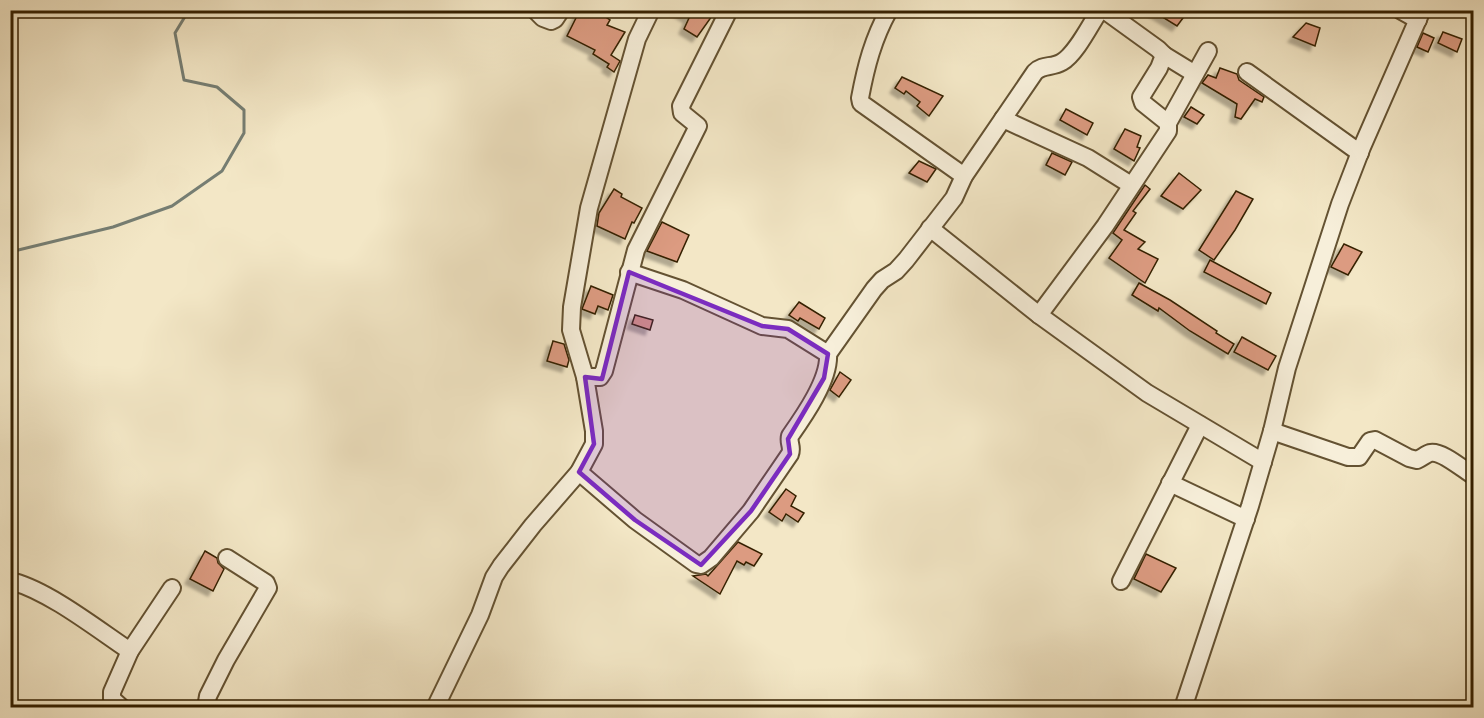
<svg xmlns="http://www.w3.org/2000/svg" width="1484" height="718" font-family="'Gentium Book Plus',serif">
<defs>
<filter id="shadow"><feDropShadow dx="-5" dy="5" stdDeviation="1.5" flood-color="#0004"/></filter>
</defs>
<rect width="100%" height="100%" fill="#f3e7c6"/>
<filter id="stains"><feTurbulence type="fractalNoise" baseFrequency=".00333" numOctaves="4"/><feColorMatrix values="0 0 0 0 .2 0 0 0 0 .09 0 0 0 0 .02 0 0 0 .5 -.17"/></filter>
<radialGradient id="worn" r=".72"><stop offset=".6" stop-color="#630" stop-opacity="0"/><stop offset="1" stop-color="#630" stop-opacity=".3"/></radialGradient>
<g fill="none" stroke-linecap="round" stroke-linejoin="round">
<polyline stroke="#767e73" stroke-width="3" points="10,252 113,227 172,206 222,171 244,133 244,110 217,87 184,80 175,33 189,10"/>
</g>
<g fill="#dc9b81" stroke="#352000" stroke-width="1.5" filter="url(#shadow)">
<polygon points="580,10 590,10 599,17 601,14 610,20 607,25 625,32 611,55 620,61 614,72 607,67 609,64 593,54 595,50 567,36"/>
<polygon points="676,10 702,10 712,16 697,37 684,29 689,18"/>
<polygon points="1151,10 1189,10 1177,26"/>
<polygon points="1306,23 1320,28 1315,46 1293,37"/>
<polygon points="1443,32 1462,39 1457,52 1438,43"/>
<polygon points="1423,33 1434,38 1428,52 1417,47"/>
<polygon points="1220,68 1237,74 1239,80 1264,97 1262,102 1255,99 1241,119 1235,117 1237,104 1202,83 1208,75 1216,78"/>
<polygon points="902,77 943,96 929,116 917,106 920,102 906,91 904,94 895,88"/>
<polygon points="1191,107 1204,115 1197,124 1184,117"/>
<polygon points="1066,109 1093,123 1087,135 1060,120"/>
<polygon points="1125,129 1141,136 1137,147 1140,148 1134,161 1114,149"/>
<polygon points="1052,153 1072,162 1065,175 1046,165"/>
<polygon points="919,161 936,169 927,182 909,173"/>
<polygon points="1179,173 1201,190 1183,209 1161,196"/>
<polygon points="1145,185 1150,189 1133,211 1136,213 1124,230 1145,242 1138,249 1158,259 1145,283 1109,258 1122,240 1113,233"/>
<polygon points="614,189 622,194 621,197 642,208 634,223 632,222 625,239 597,226 599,213"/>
<polygon points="1236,191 1253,199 1235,230 1214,260 1199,250"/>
<polygon points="662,222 689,235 677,262 647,251"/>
<polygon points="1344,244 1362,252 1348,275 1331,267"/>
<polygon points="1210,260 1271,293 1266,304 1204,272"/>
<polygon points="1139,283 1170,300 1217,331 1216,333 1234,344 1228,354 1190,331 1159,308 1158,311 1132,295"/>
<polygon points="591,286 613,295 608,310 598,306 595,314 582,309"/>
<polygon points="799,302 825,318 819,329 800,318 798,321 789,315"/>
<polygon points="635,315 653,320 650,330 632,324"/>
<polygon points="1242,337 1276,356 1268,370 1234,352"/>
<polygon points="553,341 564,344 569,360 567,367 547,361"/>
<polygon points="840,372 851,380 839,397 830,390"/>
<polygon points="786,489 796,496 791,506 804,513 798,522 786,514 782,521 769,512"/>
<polygon points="738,542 762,554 754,566 746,562 744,565 737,561 720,594 693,576 706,574 708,576"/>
<polygon points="205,551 217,558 218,563 224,569 213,591 190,579"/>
<polygon points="1146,554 1176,568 1161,592 1134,579"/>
</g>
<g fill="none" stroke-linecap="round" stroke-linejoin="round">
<defs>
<g id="minor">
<polyline points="535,10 543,18 551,21 555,19 561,10"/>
<path d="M889 10C873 39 866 66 860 98L861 103 964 176"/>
<polyline points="1400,10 1418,20"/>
<polyline points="1164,55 1195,74"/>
<polyline points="1247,72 1360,153"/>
<polyline points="1003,119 1088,158 1131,185"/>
<polyline points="1168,123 1208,51"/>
<polyline points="930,228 1039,315 1147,393 1263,462"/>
<path d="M629 272 683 290 762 326 788 329 828 354 874 289 882 280 896 271 906 260 954 198 964 176 1035 72C1043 64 1052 68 1062 62 1076 54 1090 25 1100 10"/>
<polyline points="1039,315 1105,226 1168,131 1168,123 1143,103 1141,97 1159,68 1164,55 1158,49 1104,10"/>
<polyline points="585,377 600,377 604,371 636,250 698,126 682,113 681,106 729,10"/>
<path d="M1272 431 1348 457H1359L1370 441 1375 440 1409 458 1417 460C1422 458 1426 454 1430 453 1441 450 1464 470 1474 476"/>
<path d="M579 472 635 520 696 564 701 565 711 558 751 511 790 454C793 447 788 443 790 436 804 416 830 379 828 354"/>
<polyline points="1170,483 1246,519"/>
<polyline points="1121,581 1200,425"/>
<path d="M10 584 14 582C50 592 97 629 130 651"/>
<polyline points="122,708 112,699 112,692 130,651 172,588"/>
<polyline points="206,708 208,696 226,660 268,588 266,583 227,558"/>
<polyline points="435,708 480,615 494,577 501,566 533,525 579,472 594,444 594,431 585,377 571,330 572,307 589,208 637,39 651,10"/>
<polyline points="1183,708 1250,506 1272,431 1287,368 1340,204 1362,147 1422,10"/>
</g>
</defs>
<use href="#minor" stroke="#645232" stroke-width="20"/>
<use href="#minor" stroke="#f7efda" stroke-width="16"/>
</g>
<path fill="#7b2cbf" fill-opacity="0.2" stroke="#7b2cbf" stroke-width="4.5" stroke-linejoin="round" d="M629 272 762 326 788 329 828 354 824 378 788 439 790 454 751 511 701 565 635 520 579 472 594 444 585 377 602 379Z"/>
<rect width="1484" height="718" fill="none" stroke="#f3e7c6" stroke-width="36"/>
<rect x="12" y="12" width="1460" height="694" fill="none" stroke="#352000" stroke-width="3"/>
<rect x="18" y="18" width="1448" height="682" fill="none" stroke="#352000" stroke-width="1.5"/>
<rect width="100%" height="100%" filter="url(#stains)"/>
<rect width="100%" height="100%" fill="url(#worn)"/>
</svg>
